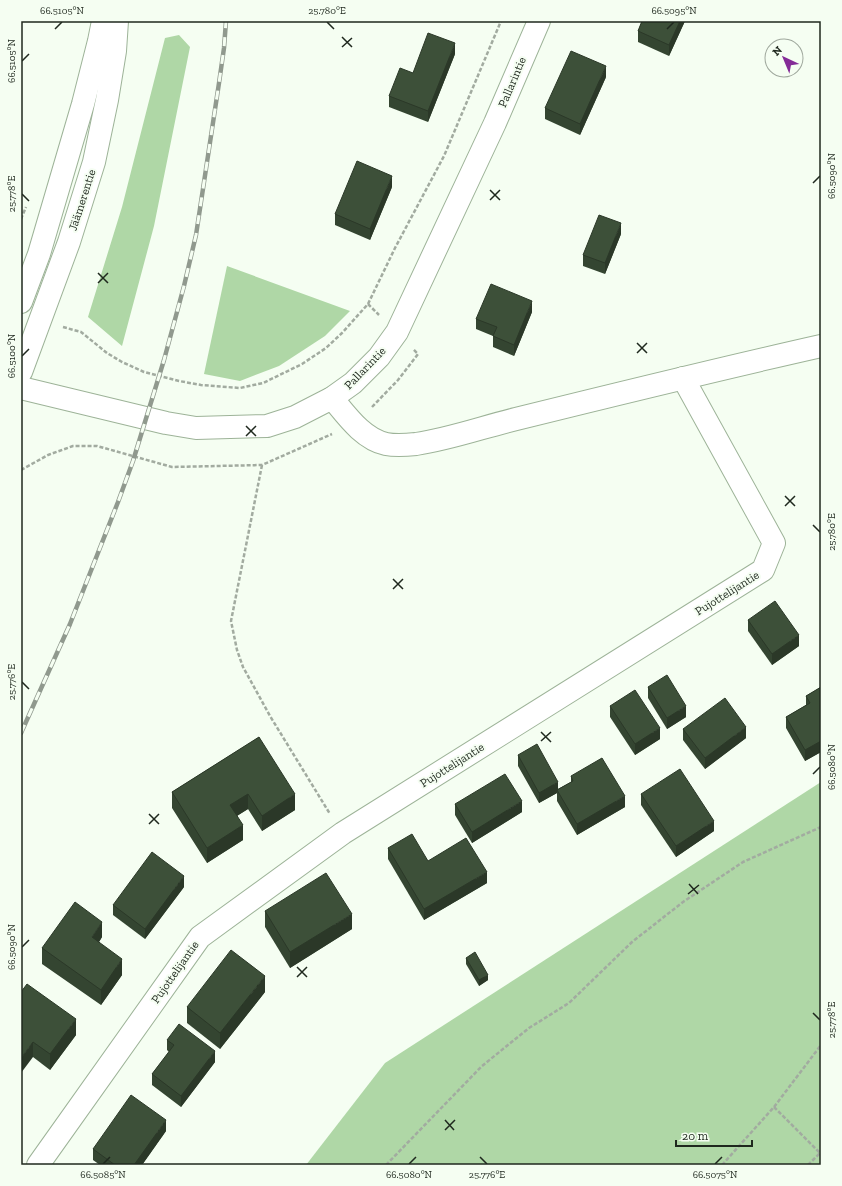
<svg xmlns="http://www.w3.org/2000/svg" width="842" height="1186" font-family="'Zilla Slab',serif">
<rect width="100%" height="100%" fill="#f5fef2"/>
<g fill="#afd7a6">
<polygon points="179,35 190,47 154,226 122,346 88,317 122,207 165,38"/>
<polygon points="227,266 350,311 325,336 279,366 240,381 204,374"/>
<polygon points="821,782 821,1165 306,1165 385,1063"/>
</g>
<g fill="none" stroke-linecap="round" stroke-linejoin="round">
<defs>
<g id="minor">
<polyline points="21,388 166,423 196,428 267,426 295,417 332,398 353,383 379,357 397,332 495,123 539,21"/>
<path d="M332 398C347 416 363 439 386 444 396 446 407 445 416 444 450 439 483 427 516 419 617 394 719 369 821 346"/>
<polyline points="38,1165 200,937 343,833 763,570 774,543 683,378"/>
</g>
<g id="major">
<polyline points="21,302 39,254 83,104 99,41 103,21"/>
<polyline points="21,372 69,242 94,162 107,100 115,51 117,21"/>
</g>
</defs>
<use href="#minor" stroke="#9db398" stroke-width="24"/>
<use href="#major" stroke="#9db398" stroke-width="24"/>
<g stroke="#a2aba0" stroke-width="2.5" stroke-dasharray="4 2" stroke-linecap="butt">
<polyline points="21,219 26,207"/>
<polyline points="368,304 379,315"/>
<polyline points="63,327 81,332 107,353 122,362 144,372 179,381 201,385 240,388 263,383 302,364 326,348 342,333 368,304 395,248 444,156 501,21"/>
<polyline points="372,407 398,380 418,354 413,349"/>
<polyline points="262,465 231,621 237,650 243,667 270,716 330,814"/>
<polyline points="21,470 48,455 73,446 97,446 172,467 262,465 332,434"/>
<polyline points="774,1107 820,1153"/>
<polyline points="386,1165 482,1066 529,1028 569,1003 632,942 683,902 743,862 821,827"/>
<polyline points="722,1165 774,1107 821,1045"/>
<polyline points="808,1165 821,1152"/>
</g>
<use href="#minor" stroke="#fff" stroke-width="22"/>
<use href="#major" stroke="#fff" stroke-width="22"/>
<defs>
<polyline id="rail" points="21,733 70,624 118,502 133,461 164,360 184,286 196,235 219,83 224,48 226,21"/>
</defs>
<use href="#rail" stroke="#90998e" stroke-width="4.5"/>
<use href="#rail" stroke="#f5fef2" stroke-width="3" stroke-dasharray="9" stroke-linecap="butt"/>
</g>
<g fill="#344531">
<polygon points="642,21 685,21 669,56 638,42 638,31"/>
<polygon points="455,54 428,122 389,107 389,96 413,73"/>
<polygon points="606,77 580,135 545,119 545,108"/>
<polygon points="392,187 370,240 335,225 335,214"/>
<polygon points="621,234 605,274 583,266 583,255"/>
<polygon points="532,312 514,356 493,347 493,336 476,329 476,319"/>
<polygon points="821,568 821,581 820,579 820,569"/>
<polygon points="748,620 799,646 772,665 748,631"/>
<polygon points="648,687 686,717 667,729 648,698"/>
<polygon points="821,687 821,752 805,761 786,728 786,717 806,705 806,696"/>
<polygon points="610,706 660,739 635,755 610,717"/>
<polygon points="683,729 746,738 705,769 683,740"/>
<polygon points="259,737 295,810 262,831 248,809 237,816 243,840 207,863 172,808 172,792"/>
<polygon points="518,755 558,789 571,782 571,776 625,807 577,835 557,801 557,793 539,803 518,766"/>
<polygon points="641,794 714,831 676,857 641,805"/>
<polygon points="455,804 522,812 472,843 455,815"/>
<polygon points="388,848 428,861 487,883 424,920 388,859"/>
<polygon points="184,887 145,939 113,915 113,905"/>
<polygon points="265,911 352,929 290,968 265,927"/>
<polygon points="102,937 99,942 122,975 101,1005 42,964 42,948"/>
<polygon points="466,958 488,980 479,986 466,964"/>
<polygon points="21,992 76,1035 50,1070 33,1057"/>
<polygon points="265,992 220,1049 187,1023 187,1007"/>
<polygon points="167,1040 215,1062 181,1107 152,1085 152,1074 169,1052 167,1050"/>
<polygon points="166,1131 142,1165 100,1165 93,1160 93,1149"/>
</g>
<g fill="#2b3828">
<polygon points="680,21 685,21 669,56 669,45"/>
<polygon points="455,43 455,54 428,122 428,111"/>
<polygon points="606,66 606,77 580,135 580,124"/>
<polygon points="392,176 392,187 370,240 370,229"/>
<polygon points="621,223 621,234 605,274 605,263"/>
<polygon points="532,301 532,312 514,356 514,345"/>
<polygon points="799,635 799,646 772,665 772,654"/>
<polygon points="686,706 686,717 667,729 667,718"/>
<polygon points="746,727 746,738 705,769 705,758"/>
<polygon points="660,728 660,739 635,755 635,744"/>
<polygon points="821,741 821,752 805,761 805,750"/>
<polygon points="558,782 558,792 557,790 557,793 539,803 539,793"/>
<polygon points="248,794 248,809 230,820 230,805"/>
<polygon points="295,794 295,810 262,831 262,816"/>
<polygon points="625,796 625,807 577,835 577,824"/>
<polygon points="522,801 522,812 472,843 472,832"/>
<polygon points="714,821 714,831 676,857 676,846"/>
<polygon points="243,825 243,840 207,863 207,848"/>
<polygon points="487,872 487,883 424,920 424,909"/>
<polygon points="184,876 184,887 145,939 145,929"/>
<polygon points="352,914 352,929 290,968 290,952"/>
<polygon points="102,922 102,937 92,953 92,937"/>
<polygon points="122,959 122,975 101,1005 101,990"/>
<polygon points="488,975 488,980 479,986 479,980"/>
<polygon points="265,976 265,992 220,1049 220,1033"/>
<polygon points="76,1019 76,1035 50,1070 50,1054"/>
<polygon points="33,1042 33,1057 21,1073 21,1058"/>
<polygon points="215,1051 215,1062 181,1107 181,1096"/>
<polygon points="22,1101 22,1117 21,1118 21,1102"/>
<polygon points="166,1120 166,1131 142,1165 134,1165"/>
</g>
<g fill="#3d5039" stroke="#2b3828">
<polygon points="642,21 680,21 669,45 638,31"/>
<polygon points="428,33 455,43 428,111 389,96 400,68 413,73"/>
<polygon points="571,51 606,66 580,124 545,108"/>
<polygon points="357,161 392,176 370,229 335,214"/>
<polygon points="599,215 621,223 605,263 583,255"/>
<polygon points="491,284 532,301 514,345 493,336 497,327 476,319"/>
<polygon points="775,601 799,635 772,654 748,620"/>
<polygon points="667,675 686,706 667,718 648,687"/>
<polygon points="821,687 821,741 805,750 786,717 810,703 806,696"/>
<polygon points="635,690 660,728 635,744 610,706"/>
<polygon points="725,698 746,727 705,758 683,729"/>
<polygon points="259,737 295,794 262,816 248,794 230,805 243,825 207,848 172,792"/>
<polygon points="537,744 558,782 539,793 518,755"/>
<polygon points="602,758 625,796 577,824 557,790 573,781 571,776"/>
<polygon points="680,769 714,821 676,846 641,794"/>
<polygon points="505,774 522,801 472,832 455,804"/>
<polygon points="412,834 428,861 466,838 487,872 424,909 388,848"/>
<polygon points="152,852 184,876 145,929 113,905"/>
<polygon points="326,873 352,914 290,952 265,911"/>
<polygon points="75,902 102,922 92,937 122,959 101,990 42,948"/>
<polygon points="231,950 265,976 220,1033 187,1007"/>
<polygon points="475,952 488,975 479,980 466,958"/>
<polygon points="27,984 76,1019 50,1054 33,1042 21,1058 21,992"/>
<polygon points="179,1024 215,1051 181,1096 152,1074 174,1045 167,1040"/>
<polygon points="131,1095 166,1120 134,1165 115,1165 93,1149"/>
</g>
<path fill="none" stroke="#1f281e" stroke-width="1.5" d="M327 22 334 29M55 29 62 22M667 29 674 22M342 37 352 47M342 47 352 38M22 61 29 54M813 183 820 176M490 190 500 200M22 194 29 201M490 200 500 190M98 273 108 283M98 283 108 273M637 343 647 353M637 353 647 343M22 356 29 349M246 426 256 436M246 436 256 426M785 496 795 506M785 506 795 496M813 525 820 532M393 579 403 589M393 589 403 579M22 682 29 689M541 732 551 742M541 741 551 732M813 774 820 767M149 814 159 824M149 824 159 814M689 884 698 894M688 894 699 885M22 947 29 940M297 967 307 977M297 977 307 967M813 1013 820 1020M445 1120 454 1130M445 1130 455 1120M480 1157 487 1164M103 1164 110 1157M409 1164 416 1157M715 1164 722 1157"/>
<g text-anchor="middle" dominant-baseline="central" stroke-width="4" stroke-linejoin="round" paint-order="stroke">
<g font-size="12" fill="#1f281e" stroke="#f5fef2">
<text transform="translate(512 82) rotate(-67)">Pallarintie</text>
<text transform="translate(82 200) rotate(-72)">Jäämerentie</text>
<text transform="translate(365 368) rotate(-46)">Pallarintie</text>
<text transform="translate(727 593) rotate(-32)">Pujottelijantie</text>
<text transform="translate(452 765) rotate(-32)">Pujottelijantie</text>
<text transform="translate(175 972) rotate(-55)">Pujottelijantie</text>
</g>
</g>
<rect width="842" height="1186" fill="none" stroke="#f5fef2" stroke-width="44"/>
<g transform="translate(784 58) rotate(316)"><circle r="19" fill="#f5fef2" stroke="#9fa89d"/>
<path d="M0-3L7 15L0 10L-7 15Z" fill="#842b97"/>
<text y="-6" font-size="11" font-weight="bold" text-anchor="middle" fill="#1f281e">N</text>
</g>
<path d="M676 1140v6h76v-6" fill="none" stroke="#1f281e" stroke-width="2"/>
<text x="682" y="1140" font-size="12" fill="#1f281e" stroke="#f5fef2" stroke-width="3" paint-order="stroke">20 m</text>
<rect x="22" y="22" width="798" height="1142" fill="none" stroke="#1f281e" stroke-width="1.5"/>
<g font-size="10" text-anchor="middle" fill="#1f281e">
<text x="62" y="14">66.5105°N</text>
<text x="327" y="14">25.780°E</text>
<text x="674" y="14">66.5095°N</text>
<text transform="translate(11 61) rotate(-90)" y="4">66.5105°N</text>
<text transform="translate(831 176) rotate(-90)" y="4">66.5090°N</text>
<text transform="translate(11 194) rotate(-90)" y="4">25.778°E</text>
<text transform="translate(11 356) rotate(-90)" y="4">66.5100°N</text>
<text transform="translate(831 532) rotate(-90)" y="4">25.780°E</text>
<text transform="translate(11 682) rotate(-90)" y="4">25.776°E</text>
<text transform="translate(831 767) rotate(-90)" y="4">66.5080°N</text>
<text transform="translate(11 947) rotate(-90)" y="4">66.5090°N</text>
<text transform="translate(831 1020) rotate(-90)" y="4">25.778°E</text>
<text x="103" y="1178">66.5085°N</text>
<text x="409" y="1178">66.5080°N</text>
<text x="487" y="1178">25.776°E</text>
<text x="715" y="1178">66.5075°N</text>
</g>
</svg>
